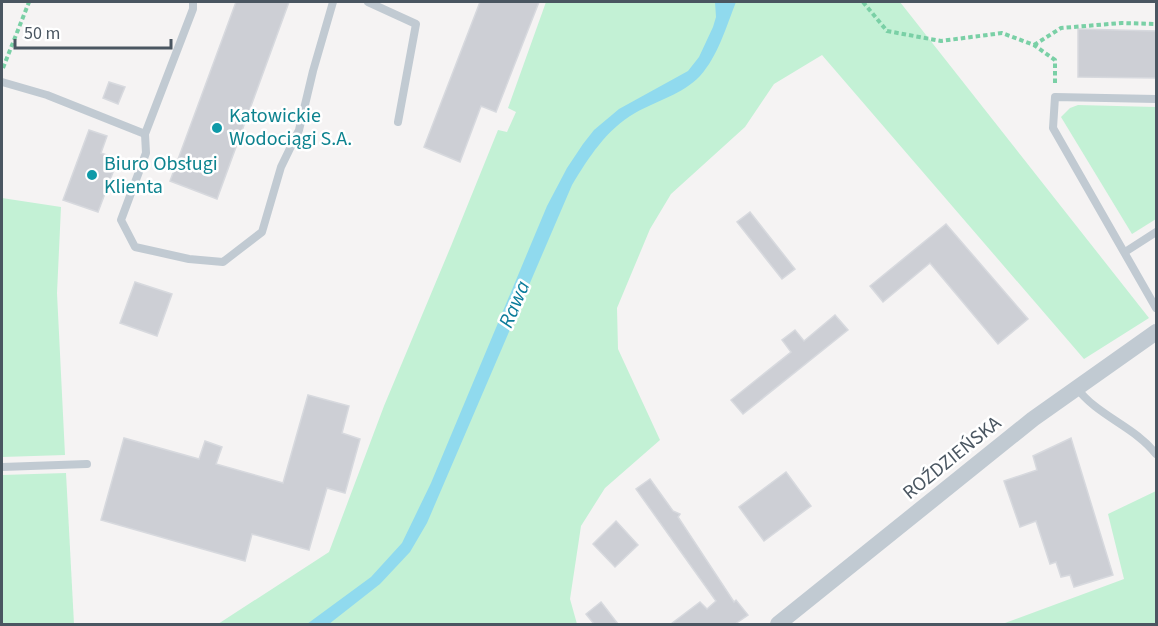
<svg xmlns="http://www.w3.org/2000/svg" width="1158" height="626" font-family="'Source Sans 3',sans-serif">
<rect width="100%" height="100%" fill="#f5f3f3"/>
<g fill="#c3f1d5">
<polygon points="546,2 900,2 1149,318 1084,359 822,55 774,84 745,127 671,194 650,229 617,308 618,349 660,440 605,488 581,526 570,599 577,624 218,624 329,552 384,406 451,246 498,130 507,132 516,112 508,108"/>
<polygon points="1078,105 1156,107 1156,219 1132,234 1061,117 1070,108"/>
<polygon points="2,198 61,207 57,293 65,455 2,457"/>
<polygon points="66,473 74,624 2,624 2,475"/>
<polygon points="1156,491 1156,624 1005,624 1005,623 1124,579 1108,514"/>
</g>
<path fill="#90daee" d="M715 2H736C726 27 718 56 700 76 683 94 656 101 635 113 606 130 589 157 572 185L427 523 410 552 380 584 329 624H307L371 577 402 543 431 483 547 206 567 168 583 144 594 130 619 109 688 71 699 57 713 27 716 17Z"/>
<g fill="#cdcfd5" stroke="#d7d9de" stroke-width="1.5">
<polygon points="236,2 289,2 217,199 170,181"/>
<polygon points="480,2 539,2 496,112 481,106 460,162 424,147"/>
<polygon points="1078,29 1156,31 1156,78 1078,77"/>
<polygon points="109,82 125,87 118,104 103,98"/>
<polygon points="89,130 107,136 101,153 118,159 98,212 63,200"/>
<polygon points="750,212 795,269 782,279 737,222"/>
<polygon points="946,224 1028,319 998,344 930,263 883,302 870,286"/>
<polygon points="135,282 172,294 157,336 120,323"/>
<polygon points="835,315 848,330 743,414 731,400 791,352 782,340 795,330 804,341"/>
<polygon points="308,395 349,406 342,433 360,439 345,493 327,488 309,550 252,534 245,561 101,520 124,438 199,459 205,441 222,447 216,464 283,483"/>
<polygon points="1071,438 1113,575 1074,587 1070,575 1061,577 1056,562 1050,564 1036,521 1020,527 1004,481 1037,470 1033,456"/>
<polygon points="786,472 811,506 764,541 739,507"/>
<polygon points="650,479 673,511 680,514 678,517 734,602 736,600 748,615 735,624 671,624 700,602 707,609 716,601 636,489"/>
<polygon points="616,521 638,545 615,567 593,544"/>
<polygon points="601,602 618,624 594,624 586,614"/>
</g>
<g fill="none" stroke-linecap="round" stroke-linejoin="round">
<g stroke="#7ad0a6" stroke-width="4" stroke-dasharray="4.5 3" stroke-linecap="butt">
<polyline points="863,2 887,31 941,41 1002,33 1034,45 1055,60 1055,84"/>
<polyline points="1034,45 1061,28 1122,23 1156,24"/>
<polyline points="3,68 29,2"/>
</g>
<g stroke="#c1cad2" stroke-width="8">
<polyline points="368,2 416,24 398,122"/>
<polyline points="2,82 47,95 145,134 193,9 193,2"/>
<polyline points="1156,99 1055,97 1053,128 1156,308"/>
<polyline points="145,134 146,153 121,220 135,247 189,259 223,262 262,232 281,167 299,130 313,71 333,2"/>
<polyline points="1125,252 1156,232"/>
<path d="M1076 387C1097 416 1134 426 1156 454"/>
<polyline points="2,467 87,464"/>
</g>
<polyline stroke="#c1cad2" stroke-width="16" points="778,624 1033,419 1156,332"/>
</g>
<g fill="#0f9aa8" stroke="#fff" stroke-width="2">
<circle cx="217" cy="128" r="6"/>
<circle cx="92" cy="175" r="6"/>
</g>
<g text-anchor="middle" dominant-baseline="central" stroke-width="5" stroke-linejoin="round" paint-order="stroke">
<g font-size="20" fill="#0d838f" stroke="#fff" text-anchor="start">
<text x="229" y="116">Katowickie<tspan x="229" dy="23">Wodociągi S.A.</tspan></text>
<text x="104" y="164">Biuro Obsługi<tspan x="104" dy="23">Klienta</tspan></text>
</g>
<g font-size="20" fill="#4a5661" stroke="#fff">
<text transform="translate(952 458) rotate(-39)">ROŹDZIEŃSKA</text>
</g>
<g font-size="21" font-style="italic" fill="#0c7c9b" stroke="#fff">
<text transform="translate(514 304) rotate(-67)">Rawa</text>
</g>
</g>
<rect width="1158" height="626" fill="none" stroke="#4a5661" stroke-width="6"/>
<path d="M15 39v9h156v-9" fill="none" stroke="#4a5661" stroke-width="3"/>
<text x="24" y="39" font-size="18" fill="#4a5661" stroke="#ffffff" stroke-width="4.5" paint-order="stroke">50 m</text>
</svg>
